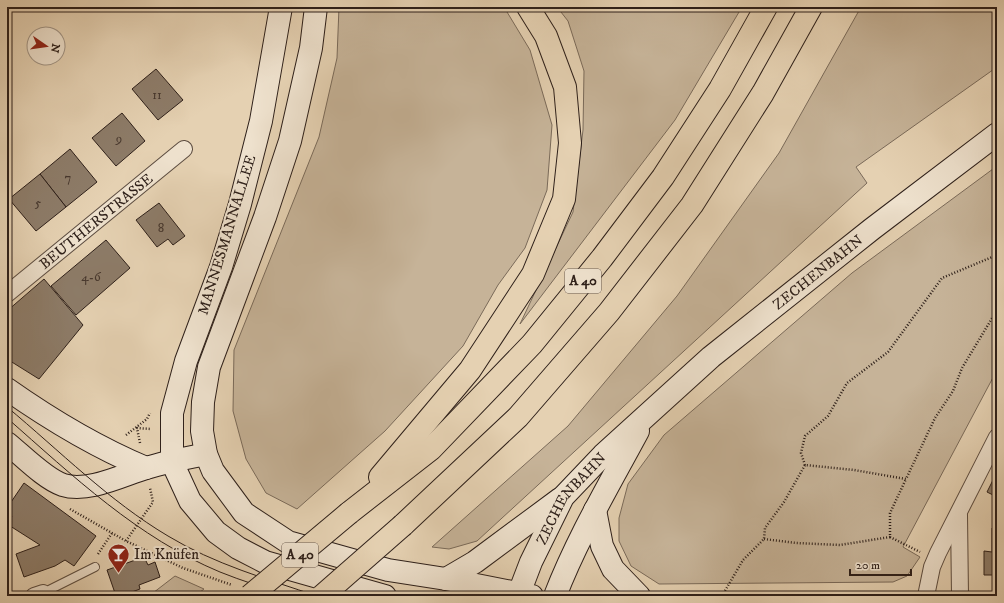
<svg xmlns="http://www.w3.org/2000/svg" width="1004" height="603" font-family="'IM FELL DW Pica',serif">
<rect width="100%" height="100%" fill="#e5d1b2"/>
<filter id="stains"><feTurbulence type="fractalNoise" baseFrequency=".005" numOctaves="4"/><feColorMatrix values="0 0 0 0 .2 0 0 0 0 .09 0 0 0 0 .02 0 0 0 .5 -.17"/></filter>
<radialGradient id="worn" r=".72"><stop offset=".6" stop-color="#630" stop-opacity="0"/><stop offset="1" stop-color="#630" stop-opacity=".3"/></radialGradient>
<g fill="#c6b398" stroke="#7a6a59">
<polygon points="339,7 504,7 530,50 552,125 547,190 525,248 498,285 463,346 385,431 297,509 266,493 246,459 233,411 234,350 319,137 337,58"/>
<polygon points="557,7 742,7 675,120 520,324 573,212 583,130 584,71 568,21"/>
<polygon points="861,7 997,7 997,67 856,167 867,183 477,541 449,549 432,547 568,426 677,296 779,153"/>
<polygon points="997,166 997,370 903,547 920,557 907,576 893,582 659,584 631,566 619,541 619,518 628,484 664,435 852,273"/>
<polygon points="175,576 204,589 195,596 149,596"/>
</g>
<g fill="#8d7c69" stroke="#2e201a">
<polygon points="156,69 183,100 158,120 132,89"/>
<polygon points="122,113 145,141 116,166 92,138"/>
<polygon points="70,149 97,182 66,207 40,174"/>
<polygon points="40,174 66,207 36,231 9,199"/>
<polygon points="159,203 185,236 173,245 168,239 157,247 136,220"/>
<polygon points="106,240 130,268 76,315 51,286"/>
<polygon points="44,279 83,325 39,379 7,359 7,311"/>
<polygon points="997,472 997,497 987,492"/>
<polygon points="24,483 96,536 74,566 65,560 55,566 24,577 16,554 40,545 7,524 12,516 7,513 7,508"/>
<polygon points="992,528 997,528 997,575 984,575 984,551 992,552"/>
<polygon points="144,557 148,565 155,562 160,577 139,585 140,589 121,596 116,596 107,570"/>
<polygon points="7,562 11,571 7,573"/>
</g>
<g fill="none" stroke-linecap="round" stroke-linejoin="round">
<defs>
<polyline id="lane" points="43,593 95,567"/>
<g id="street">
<path id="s1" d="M7 294 184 149"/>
<polyline points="959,515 960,596"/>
<polyline points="34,596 43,593"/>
<polyline points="926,596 932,567 938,553 997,437"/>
</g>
<g id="secondary">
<polyline points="281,7 261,121 240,204 221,267 186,361 172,413 172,462 190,501 216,532 238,548 265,562 385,596"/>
<polyline points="316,7 311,48 290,141 265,217 209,367 203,402 202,431 206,454 213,471 244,513 288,542 388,570 446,579 532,596"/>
<path d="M7 389C51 420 96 447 146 468"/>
<path d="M7 443C22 455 45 479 63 485 88 493 123 475 146 468 165 462 186 458 206 454"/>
<polyline points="595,510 602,546 613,569 639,596"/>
<polyline points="446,579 475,562 560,499"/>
<path id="s2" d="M518 596 531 562 563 497 603 455 711 357 872 229 997 134"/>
<path d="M555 596C577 539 609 485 638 431"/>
</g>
<g id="highway">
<polyline points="380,477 470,370 533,274 564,199 570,143 565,87 546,36 528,7"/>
<polyline points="349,513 431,449 532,344 602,258 663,177 720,89 766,7"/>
<polyline points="403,525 518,417 609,312 692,205 763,93 811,7"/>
</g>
</defs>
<use href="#lane" stroke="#5c4c40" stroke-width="10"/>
<use href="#street" stroke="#5c4c40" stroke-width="18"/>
<use href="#secondary" stroke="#2e201a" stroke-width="24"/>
<use href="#highway" stroke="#2e201a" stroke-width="24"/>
<g stroke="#2e201a" stroke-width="2.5" stroke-dasharray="1 2" stroke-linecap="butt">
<polyline points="126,435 147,419 150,413"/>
<polyline points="140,443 137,428 151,429"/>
<polyline points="805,465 801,453 805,436 828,416 847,383 888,352 942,278 997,255"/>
<polyline points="70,509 126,541 183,568 232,585"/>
<polyline points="890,537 920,552"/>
<polyline points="764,539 796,543 840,545 890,537 890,513 906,479"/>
<polyline points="126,541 153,502 150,488"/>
<polyline points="98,554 112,533"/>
<polyline points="722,596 743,560 764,539 765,528 784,502 805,465 854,470 906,479 935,418 953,391 962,368 997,310"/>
</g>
<use href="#lane" stroke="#eee1cd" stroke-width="8"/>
<use href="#street" stroke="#eee1cd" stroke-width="16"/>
<use href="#secondary" stroke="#eee1cd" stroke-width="22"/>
<use href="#highway" stroke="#e5d1b2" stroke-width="22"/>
<g stroke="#2e201a" stroke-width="1">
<path d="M7 407C60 451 109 501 168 536 214 564 267 579 317 596"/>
<path d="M7 418C73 476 138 538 220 572 242 581 266 588 289 596"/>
</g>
<defs>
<g id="highway-bridge">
<polyline points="250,596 349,513"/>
<polyline points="322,596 403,525"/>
</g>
</defs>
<use href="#highway-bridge" stroke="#2e201a" stroke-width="24" stroke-linecap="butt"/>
<use href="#highway-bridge" stroke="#e5d1b2" stroke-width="22"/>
</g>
<defs>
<symbol id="bar-pin" viewBox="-11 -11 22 30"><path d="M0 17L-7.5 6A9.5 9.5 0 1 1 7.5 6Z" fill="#8f2418" stroke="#eee1cd"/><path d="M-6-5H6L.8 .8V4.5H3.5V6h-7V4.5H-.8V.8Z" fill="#fff"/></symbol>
</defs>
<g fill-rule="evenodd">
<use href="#bar-pin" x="106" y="542" width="25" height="34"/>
</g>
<g text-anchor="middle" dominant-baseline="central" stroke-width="4" stroke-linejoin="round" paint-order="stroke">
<g font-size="13" fill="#46372e">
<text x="157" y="95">11</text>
<text x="119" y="139">9</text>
<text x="68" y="178">7</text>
<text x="38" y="203">5</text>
<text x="161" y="228">8</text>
<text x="91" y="277">4-6</text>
</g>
<g fill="#eee1cd" stroke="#685a50" stroke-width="1">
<rect x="565" y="269" width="36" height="24" rx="3"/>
<rect x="282" y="543" width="36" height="24" rx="3"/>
</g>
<g font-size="14" font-weight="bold" fill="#2e201a">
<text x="583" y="281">A 40</text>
<text x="300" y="555">A 40</text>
</g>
<g font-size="15" fill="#2e201a" stroke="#eee1cd">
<text stroke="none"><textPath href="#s1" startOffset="115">BEUTHERSTRASSE</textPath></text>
<text transform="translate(227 235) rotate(-73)">MANNESMANNALLEE</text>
<text stroke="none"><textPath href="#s2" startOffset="449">ZECHENBAHN</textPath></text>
<text stroke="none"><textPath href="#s2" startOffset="112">ZECHENBAHN</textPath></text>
</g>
<g font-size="15" fill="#2e201a" stroke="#eee1cd" text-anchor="start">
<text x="134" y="554">Im Knüfen</text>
</g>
</g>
<rect width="1004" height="603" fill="none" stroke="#e5d1b2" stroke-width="24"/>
<rect x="8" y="8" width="988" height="587" fill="none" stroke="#2e201a" stroke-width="2"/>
<rect x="12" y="12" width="980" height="579" fill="none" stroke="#2e201a"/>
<g transform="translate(46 46) rotate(103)"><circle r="19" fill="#eee1cd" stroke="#a19485"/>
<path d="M0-3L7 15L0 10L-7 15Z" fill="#8f2418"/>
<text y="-6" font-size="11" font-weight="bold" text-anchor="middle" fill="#2e201a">N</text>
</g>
<path d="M850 569v6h61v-6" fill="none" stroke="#2e201a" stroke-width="2"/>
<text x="856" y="569" font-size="12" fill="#2e201a" stroke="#eee1cd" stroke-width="3" paint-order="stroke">20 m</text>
<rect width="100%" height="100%" filter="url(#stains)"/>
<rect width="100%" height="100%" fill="url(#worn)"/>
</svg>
